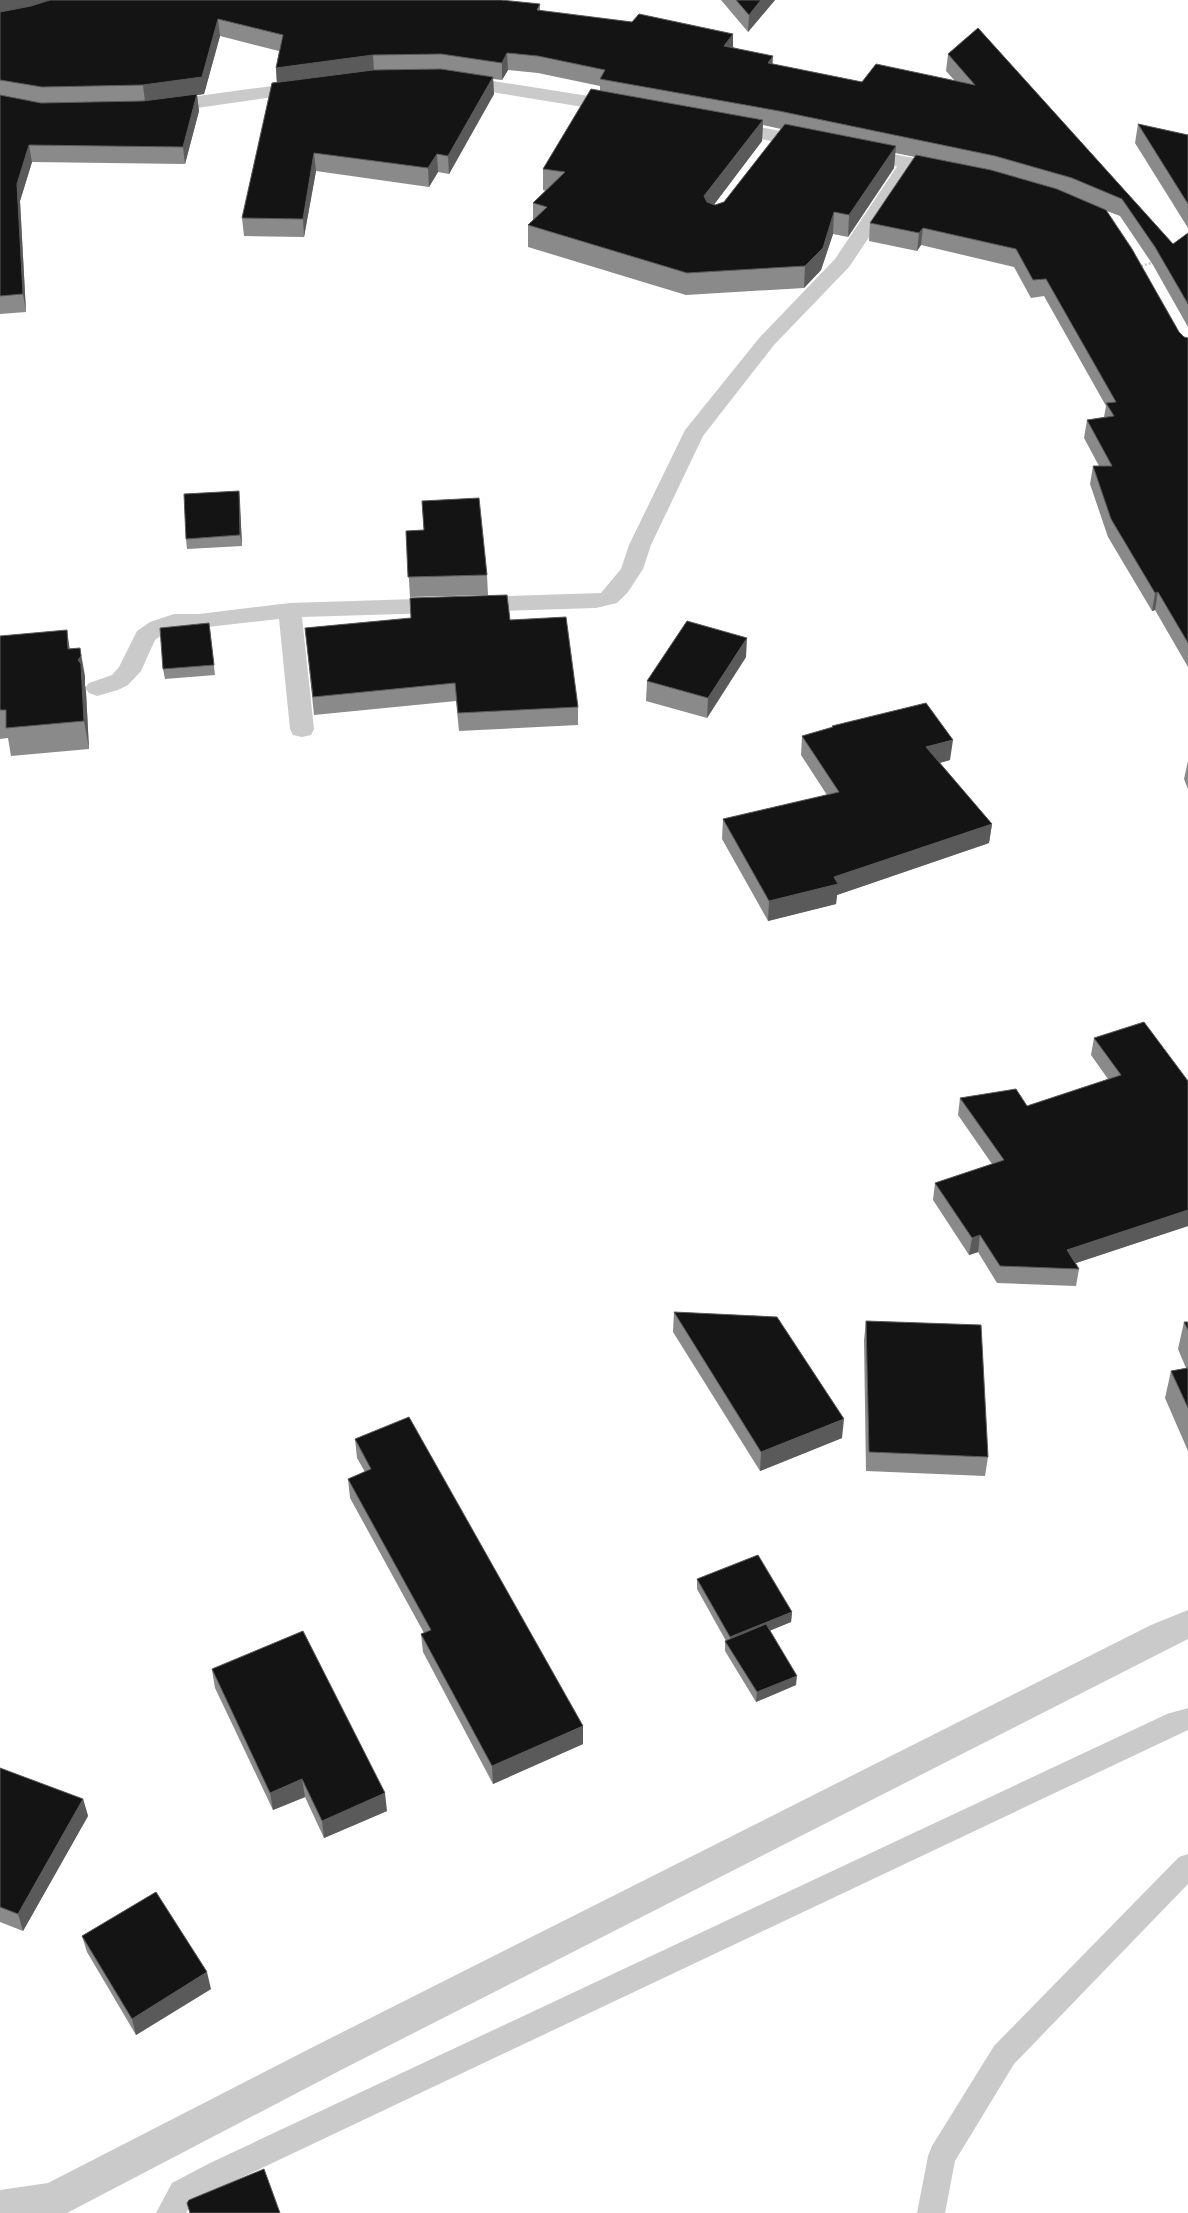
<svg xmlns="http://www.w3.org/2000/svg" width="1188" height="2213" font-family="'DejaVu Sans',sans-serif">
<rect width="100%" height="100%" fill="#fff"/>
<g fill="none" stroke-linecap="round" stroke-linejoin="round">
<polyline stroke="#cacaca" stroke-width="2.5" stroke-dasharray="2 2" stroke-linecap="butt" points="1141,266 1155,262"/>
<g fill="#cacaca" fill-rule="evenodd">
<polygon points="1188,1708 1188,1730 230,2183 192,2203 186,2213 156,2213 172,2183 210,2163 1167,1714"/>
<polygon points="1188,1854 1188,1884 1014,2064 955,2161 945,2213 917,2213 928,2156 932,2146 994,2046 1179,1857"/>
</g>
<g fill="#cacaca" fill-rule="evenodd">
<polygon points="909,157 916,159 919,163 849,267 774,345 703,436 651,545 643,569 628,592 617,603 596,608 302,617 314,729 311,735 302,737 293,735 290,729 279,619 199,628 177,628 166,632 155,640 141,671 128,685 118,690 97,696 89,693 85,688 89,683 112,675 119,667 137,631 150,622 174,614 199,614 290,603 601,593 621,569 629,545 685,430 760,337 835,259 902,159"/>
<polygon points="1188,1610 1188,1639 341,2070 67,2213 0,2213 0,2190 48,2183 315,2046 1151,1625"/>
</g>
<g fill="#cacaca" fill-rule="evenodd">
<polygon points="455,75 620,101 627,103 629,107 627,111 620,113 448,85 446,81 448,77"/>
<polygon points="308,81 315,83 317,87 315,91 162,113 155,111 153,107 155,103 162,101"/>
<polygon points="727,121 812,137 819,139 822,143 819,147 812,149 720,131 718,127 720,123"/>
<polygon points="859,147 947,165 954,167 957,171 954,175 947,177 852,157 849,153 852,149"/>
</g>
</g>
<g fill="#8a8a8a" fill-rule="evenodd">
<path d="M0 0 540 4V11L733 34V47L773 64 862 82 955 81 946 71 948 54 978 28 1173 244 1188 233V327L1153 265 1120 216 1107 211 1179 332 1184 337 1188 338V667L1155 610 1152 611 1108 537 1090 484 1093 466H1099L1084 438 1087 420 1104 417 1106 406 1044 296 1031 298 1014 267 921 245 917 251 869 241 870 223 915 157 895 153 894 168 848 237 833 234 821 270 804 288 686 295 528 247V225L533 220V203L546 191 543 190V169L600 91V86L538 73 508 70 502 80 493 79 494 94 449 174 438 172 429 187 316 171 304 237 244 236 242 218 277 83 276 68 279 51 220 36 204 94 197 95 199 111 185 164 32 162 20 201 26 312 0 314ZM763 125 781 129 724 202 715 205 714 204 762 141Z"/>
<polygon points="721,0 775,0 748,32"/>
<polygon points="1138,124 1188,135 1188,228 1135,143"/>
<polygon points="239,491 242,546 187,549 186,539"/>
<polygon points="422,501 487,575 488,595 410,597 406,531 424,530"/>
<polygon points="411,618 510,620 578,707 578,725 459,731 456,701 314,715 305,628"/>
<polygon points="209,623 215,675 165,679 163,669"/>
<polygon points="0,636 70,649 85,676 85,685 86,692 89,749 11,756 8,738 0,739"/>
<polygon points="746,657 707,718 646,701 647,681"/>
<polygon points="832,726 950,760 940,763 992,824 989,843 837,895 836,904 768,921 722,839 723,819 827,795 801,755 802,736 832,728"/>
<polygon points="1188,761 1188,789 1184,779"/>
<polygon points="1094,1038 1188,1081 1188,1226 1076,1263 1079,1269 1076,1286 997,1283 978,1252 969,1255 933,1200 935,1183 992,1164 958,1115 960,1098 1027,1106 1108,1079 1091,1055"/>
<polygon points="674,1312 842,1438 760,1471 673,1332"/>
<polygon points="866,1321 988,1457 985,1476 866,1471 864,1340"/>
<polygon points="1184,1322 1188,1322 1188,1451 1165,1398 1171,1371 1186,1368 1178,1349"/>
<polygon points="355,1439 583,1744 493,1784 423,1652 421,1634 424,1633 350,1498 348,1479 365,1472 357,1458"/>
<polygon points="697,1579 792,1612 791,1622 770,1630 796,1685 756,1702 725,1651 725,1641 726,1641 697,1589"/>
<polygon points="212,1670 387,1811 324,1838 305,1797 273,1810 215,1688"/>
<polygon points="0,1768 83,1799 88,1816 23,1931 0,1922"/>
<polygon points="82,1936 211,1989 136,2035 87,1952"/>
</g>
<g fill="#5a5a5a">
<polygon points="0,0 56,0 0,15"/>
<polygon points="761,0 775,0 748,32 749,15"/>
<polygon points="218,19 220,36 204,94 197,95 199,111 185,164 183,147 145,102 143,85"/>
<polygon points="733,34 733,51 724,46"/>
<polygon points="507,53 508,70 502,80 502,63"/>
<polygon points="373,55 374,72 277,85 276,68"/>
<polygon points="773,56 772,73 768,63"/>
<polygon points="493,77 494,94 449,174 448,156"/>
<polygon points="763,120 762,141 704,218 704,196"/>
<polygon points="29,145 32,162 20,201 26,312 23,294 17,184"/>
<polygon points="896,146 894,168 848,237 849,215"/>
<polygon points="314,153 316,171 304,237 303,219"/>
<polygon points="437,154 438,172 429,187 428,168"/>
<polygon points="834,212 833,234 821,270 804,288 805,266"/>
<polygon points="923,228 921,245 917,251 919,233"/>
<polygon points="239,491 240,501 242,546 240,535"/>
<polygon points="1158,592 1155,610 1152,611 1155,593"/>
<polygon points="67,630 71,658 68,649"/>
<polygon points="747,638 746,657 707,718 708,698"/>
<polygon points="80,648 85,676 85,685 86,692 89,749 84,721 78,660"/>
<polygon points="953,740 950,760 924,767 926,747"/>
<polygon points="992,824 989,843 837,895 836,904 768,921 769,901 834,877"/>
<polygon points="1188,1210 1188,1226 1064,1267 1067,1250"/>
<polygon points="980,1235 978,1252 969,1255 972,1238"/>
<polygon points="844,1419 842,1438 760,1471 761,1452"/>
<polygon points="792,1612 791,1622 730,1647 730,1637"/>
<polygon points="797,1676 796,1685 756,1702 757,1692"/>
<polygon points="583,1726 583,1744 493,1784 492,1766"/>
<polygon points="302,1779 305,1797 273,1810 270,1793"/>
<polygon points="385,1793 387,1811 324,1838 322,1821"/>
<polygon points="83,1799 88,1816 23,1931 18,1914"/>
<polygon points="207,1972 211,1989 136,2035 132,2019"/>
</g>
<g fill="#141414" stroke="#5a5a5a">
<polygon points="50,0 501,0 540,4 537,10 632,22 639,14 733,34 724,46 773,56 768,63 862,82 876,64 975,85 948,54 978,28 1173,244 1188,233 1188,304 1155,247 1122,199 1072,178 995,156 779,111 600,79 605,70 538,56 507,53 502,63 441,54 373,55 276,68 283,35 218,19 202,77 143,85 42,87 0,80 0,12 31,6"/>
<polygon points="736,0 761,0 749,15"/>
<polygon points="441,69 493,77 448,156 437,154 428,168 314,153 303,219 242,218 272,83 373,70"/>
<polygon points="591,89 763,120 704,196 707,202 715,205 724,202 785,124 896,146 849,215 834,212 823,248 805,266 687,273 528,225 547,207 533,203 565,172 543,169"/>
<polygon points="197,94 183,147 29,145 17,184 23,294 0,296 0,95 41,103 143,101"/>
<polygon points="1138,124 1188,135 1188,204"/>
<polygon points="916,155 991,170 1057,189 1106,210 1132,249 1179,332 1184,337 1188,338 1188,643 1158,592 1155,593 1111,519 1093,466 1112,466 1087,420 1114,416 1106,403 1116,402 1046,279 1033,280 1016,249 923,228 919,233 870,223"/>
<polygon points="239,491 240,535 186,539 184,494"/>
<polygon points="479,498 487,575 408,577 406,531 424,530 422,501"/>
<polygon points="507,595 510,620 566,617 578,707 458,713 455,683 313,697 305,628 411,618 410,598"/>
<polygon points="687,621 747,638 708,698 647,681"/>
<polygon points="209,623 214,665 163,669 160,628"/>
<polygon points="67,630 68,649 80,648 81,656 78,660 81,664 84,721 6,728 6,710 0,710 0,636"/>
<polygon points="926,703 953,740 926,747 992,824 834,877 838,884 769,901 723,819 839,792 802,736 833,727 832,726"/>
<polygon points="1144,1022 1188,1081 1188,1210 1067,1250 1079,1269 1000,1266 980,1235 972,1238 935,1183 1004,1160 960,1098 1016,1089 1027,1106 1121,1075 1094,1038"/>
<polygon points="674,1312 777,1317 844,1419 761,1452"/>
<polygon points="866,1321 981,1325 988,1457 869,1452"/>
<polygon points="1184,1322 1188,1322 1188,1330"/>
<polygon points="1188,1368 1188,1408 1171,1371"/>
<polygon points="409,1417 583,1726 492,1766 421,1634 431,1630 348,1479 371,1469 355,1439"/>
<polygon points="758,1555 792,1612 730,1637 697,1579"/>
<polygon points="766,1624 797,1676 757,1692 725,1641"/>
<polygon points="303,1631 385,1793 322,1821 302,1779 270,1793 212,1669"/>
<polygon points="0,1768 83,1799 18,1914 0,1907"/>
<polygon points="156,1892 207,1972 132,2019 82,1936"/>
<polygon points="264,2169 280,2213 190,2213 187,2203 189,2200"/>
</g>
</svg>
